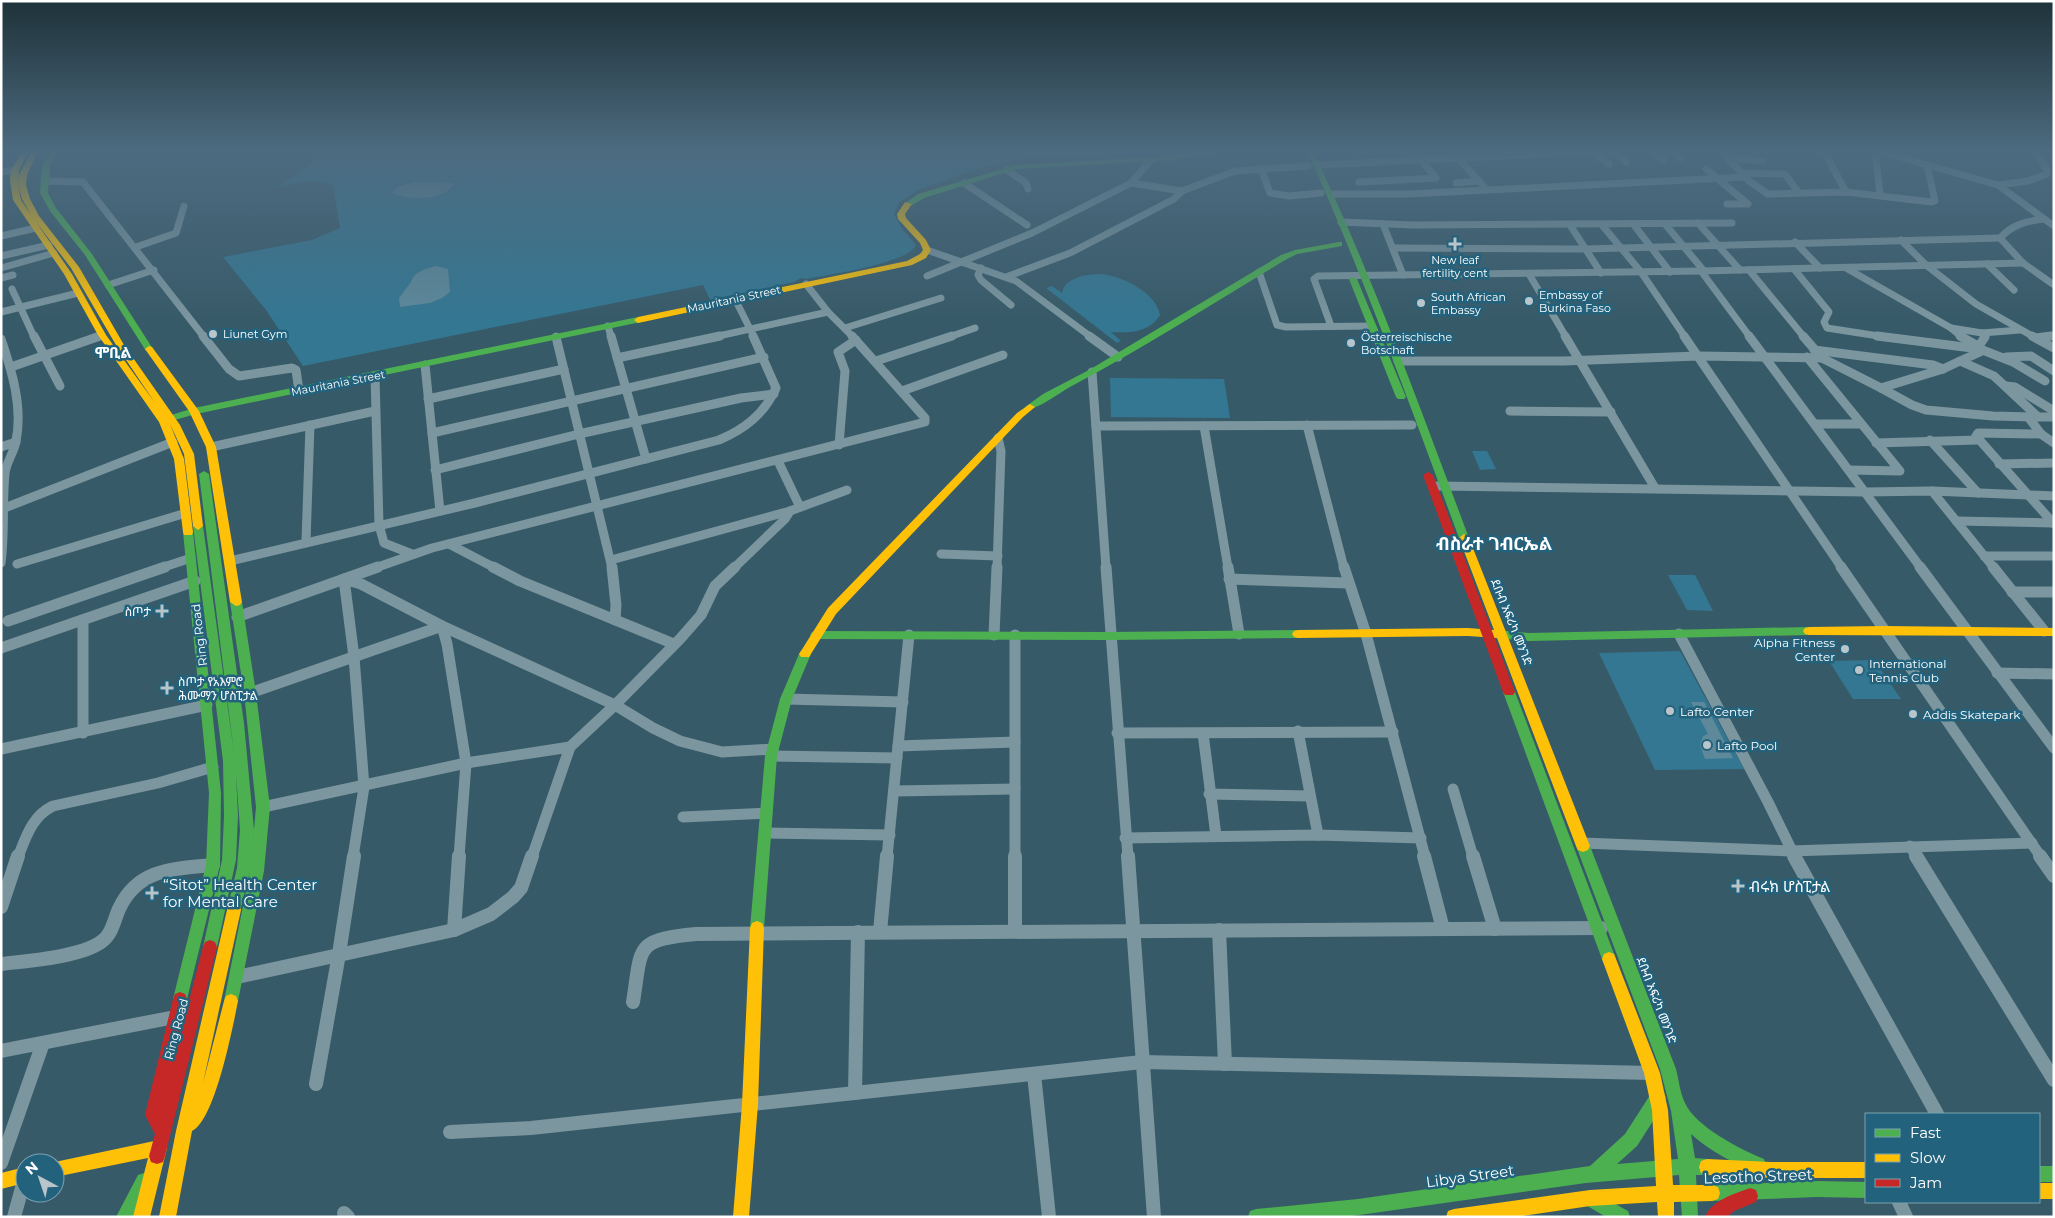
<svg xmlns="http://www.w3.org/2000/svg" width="2055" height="1218" font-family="Montserrat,'Noto Sans Ethiopic',sans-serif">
<rect width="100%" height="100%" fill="#375a68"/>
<g fill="#347792">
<path d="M330 151H1161L1035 156 1001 163 976 169 921 189 899 202 894 214 903 230 916 245C909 263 827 275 806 279L801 278 794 282 710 300 703 285 303 366 266 310 223 257 312 240 340 228 333 185 313 181 277 187Z"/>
<path d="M1101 274C1122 276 1156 292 1160 315 1149 333 1129 333 1111 332L1121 341 1117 343 1046 288 1052 286 1062 293C1065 277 1087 274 1101 274Z"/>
<polygon points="1110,378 1224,379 1230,418 1111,417"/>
<polygon points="1472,451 1487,451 1496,469 1480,470"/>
<polygon points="1668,575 1695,575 1713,611 1687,610"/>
<polygon points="1680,651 1744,769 1655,770 1599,653"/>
<polygon points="1874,660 1901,699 1853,699 1829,661"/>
</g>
<g fill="#5d899b">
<path d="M416 182 452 183 453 185C443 201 408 200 392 193L398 186Z"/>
<path d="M436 266 448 269 450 292 442 298 430 303 400 307 399 298 411 282C414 271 426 269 436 266Z"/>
<polygon points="1691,702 1704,702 1733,758 1705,759 1700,745 1703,736 1708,734"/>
</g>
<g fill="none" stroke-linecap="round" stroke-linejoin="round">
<g stroke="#7b969f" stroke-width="7">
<polyline points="1592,151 1609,164"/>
<polyline points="1615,151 1626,162"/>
<polyline points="1653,151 1664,160"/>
<polyline points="1675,151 1681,158"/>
<polyline points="1721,151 1749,181 1768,194 1846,192 1932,202 1935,201 1927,165"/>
<polyline points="1824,151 1846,192"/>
<polyline points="1875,151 1880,194"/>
<polyline points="1878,151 1998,185 2028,181 2047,174 2047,170 2036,151"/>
<polyline points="1728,158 1763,161"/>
<polyline points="1459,159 1487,190"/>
<polyline points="1317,165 1601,151"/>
<polyline points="1261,168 1270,193 1289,196 1321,193"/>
<polyline points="1706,169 1748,204 1727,204"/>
<polyline points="1007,170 1026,183 1028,189"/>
<polyline points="1,172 15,170"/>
<polyline points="1742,173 1785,174 1798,192"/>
<polyline points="44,181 83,182 204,337"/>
<polyline points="1359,182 1436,178 1421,160 1409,151"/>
<polyline points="964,183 1027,225"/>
<polyline points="1131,183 1182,191"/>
<polyline points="1456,183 1478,181"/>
<polyline points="1998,185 2054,226"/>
<polyline points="1330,194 1408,194 1745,177"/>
<path d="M2044 219C2026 221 2012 225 2000 238L2023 263 2054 285"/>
<polyline points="1341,222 1413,225 1732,223"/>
<polyline points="1698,223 1740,270"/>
<polyline points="1383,224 1403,275"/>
<polyline points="1665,224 1704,271"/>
<polyline points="1570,225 1601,273"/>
<polyline points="1602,225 1641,272 1685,337"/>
<polyline points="1634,225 1670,272"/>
<polyline points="1,236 36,228"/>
<polyline points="1901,240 1926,265 1976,304 2034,337"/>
<polyline points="1795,242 1820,268"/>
<polyline points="136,247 176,233 184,206"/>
<polyline points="1393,248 1585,249 2000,238"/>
<polyline points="927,250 1016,281 1091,337"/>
<polyline points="1,256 49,245"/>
<polyline points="1987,264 2014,290"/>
<polyline points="1,268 54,253"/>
<polyline points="981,268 978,275 981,280 1011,305"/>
<polyline points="1846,268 1951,328 1982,333 2020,330"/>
<polyline points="1794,269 1829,312 1824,322 1827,328 1885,337"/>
<polyline points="1749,270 1804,337"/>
<polyline points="1701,271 1750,337"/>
<polyline points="1259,272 1277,325 1286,327 1372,326"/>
<polyline points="1529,274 1566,337"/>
<polyline points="927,276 1032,233 1131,183 1151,160"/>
<polyline points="1006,277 1070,253 1174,199 1182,191 1235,171 1308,166"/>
<polyline points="1,278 13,275"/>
<polyline points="806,284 828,312 853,337"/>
<polyline points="108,285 154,270"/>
<polyline points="12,289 34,337"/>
<polyline points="735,299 754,337"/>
<polyline points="1,312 78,293"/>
<polyline points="608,326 611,337"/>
<polyline points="1331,326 1314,279 1318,276 1701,271 2023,263"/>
<polyline points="845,328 941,298"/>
<polyline points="1951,328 1962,337"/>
<polyline points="1982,333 1985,337"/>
<polyline points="97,337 102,335"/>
<polyline points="714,337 828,312"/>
<polyline points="949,337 975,328"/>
<polyline points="2043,337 2054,335"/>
</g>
<g stroke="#7b969f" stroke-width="9">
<polyline points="34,336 60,386"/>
<polyline points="203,336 229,369 239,376 292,368 296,370 299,391"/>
<polyline points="611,336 646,459"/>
<polyline points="1089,336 1118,357"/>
<polyline points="1565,336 1655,488"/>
<polyline points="1684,336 1842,568"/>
<polyline points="1749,336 1921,568"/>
<polyline points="1877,336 1980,349 2013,362 2045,381"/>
<polyline points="1960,336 1978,346"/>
<polyline points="2032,336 2054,348"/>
<polyline points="556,337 612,568"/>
<polyline points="2036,338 2051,336"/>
<path d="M1 339C12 371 23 407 16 441 14 453 6 462 5 474 2 504 5 533 1 563"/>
<polyline points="1814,350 1933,365 1943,369"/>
<polyline points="1807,357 1900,471 1849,470"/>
<polyline points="2006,357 2031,356 2054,371"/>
<polyline points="617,358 720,336"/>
<polyline points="1822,358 1881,388"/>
<polyline points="876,361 952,336"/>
<polyline points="1398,361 1564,361 1698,356 1822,358 1803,336"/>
<polyline points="1960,361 1980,352 1979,346 1985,337 1984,336"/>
<polygon points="1960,361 1994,376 2038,417 1993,416 1926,410 1912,405 1881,388 1943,369"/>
<polyline points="425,365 440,511"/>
<polyline points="11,367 100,336"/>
<polyline points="1092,372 1106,568"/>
<polyline points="375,376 379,525 384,543 412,554"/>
<polyline points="2006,386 2015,387 2054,411"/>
<polyline points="902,391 1003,355"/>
<polyline points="428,399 564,369"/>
<polyline points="1510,411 1611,412"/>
<polyline points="2038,417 2054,417"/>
<polyline points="2029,418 2041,434 2054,443"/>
<polyline points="1815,424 1860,424"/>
<polyline points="1307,425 1344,568"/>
<polyline points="1096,426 1412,425"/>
<polyline points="1204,426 1228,568"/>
<polyline points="432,433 764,357"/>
<polyline points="2041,434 1978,433 1976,436 2054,524"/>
<polyline points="1930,440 1978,493"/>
<polyline points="1876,443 1978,440"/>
<polyline points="839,445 845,371 838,352 856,340"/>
<polyline points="1,447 16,442"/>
<polyline points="211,447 375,411"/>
<polyline points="778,461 800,507"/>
<polyline points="1999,464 2054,463"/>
<polyline points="435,470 579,434 741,398 774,394"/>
<polyline points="1437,486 1865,492 1932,491 2054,496"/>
<polyline points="1932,491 1994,568"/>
<polyline points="2,509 173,442"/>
<polyline points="1956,521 2053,523"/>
<polyline points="306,541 310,425"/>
<polyline points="449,544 495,568"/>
<polyline points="941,554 998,556"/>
<polyline points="1984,556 2054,556"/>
<polyline points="611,560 790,511 847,490"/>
<path d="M230 561 475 503 719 440C745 429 764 414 776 388L753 336"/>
<polyline points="17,564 186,513"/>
<polyline points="161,568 191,558"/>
<polyline points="375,568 432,548 925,422 925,418 852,336"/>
<polyline points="734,568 785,519 790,511"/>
<polyline points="997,568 1001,451 998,438"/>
</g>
<g stroke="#7b969f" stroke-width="11">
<polyline points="493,567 520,581 674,644"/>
<polyline points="612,567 616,605 615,620"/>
<polyline points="1106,567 1128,857"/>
<polyline points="1228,567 1239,634"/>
<polyline points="1344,567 1366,634 1425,857"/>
<polyline points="1841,567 2041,857"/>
<polyline points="1920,567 2054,748"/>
<polyline points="1993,567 2044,631"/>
<polyline points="1229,579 1348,583"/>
<polyline points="2012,592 2054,592"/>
<polyline points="237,617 378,567"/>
<polyline points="83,620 83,733"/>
<polyline points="8,621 165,567"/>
<polyline points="1679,634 1768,802 1795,857"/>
<polyline points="994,635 997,567"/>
<polyline points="1015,635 1015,857"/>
<polyline points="1,648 195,581"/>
<polyline points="1997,673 2054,674"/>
<polyline points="250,693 442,626 447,644 466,763 459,857"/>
<polyline points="786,699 903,702"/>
<polyline points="1298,731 1318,835"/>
<polyline points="1117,733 1393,732"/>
<polyline points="1203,733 1216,836"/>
<polyline points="898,746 1015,742"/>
<polyline points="1,749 207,705"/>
<polyline points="771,756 897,758"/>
<polyline points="1453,789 1473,857"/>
<polyline points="894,791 1015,789"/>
<polyline points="1209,794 1310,796"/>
<polyline points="263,807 466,763 570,747"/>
<polyline points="683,817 767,813"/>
<polyline points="765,833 890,835"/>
<polyline points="1125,838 1318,835 1421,838"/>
<polyline points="1582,843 1791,851 2032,843"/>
<polyline points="1910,846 1917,857"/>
<path d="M18 857C26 837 32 816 53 806L158 783 213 767"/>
<polyline points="353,857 364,787 354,657 344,579 361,584 442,626 615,705 653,728 680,741 722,752 773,749"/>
<polyline points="532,857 570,747 615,705 680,639 701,615 715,586 735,567"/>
<polyline points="887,857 909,635"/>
</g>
<g stroke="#7b969f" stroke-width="14">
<polyline points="1015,856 1015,931"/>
<polyline points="1128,856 1154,1217"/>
<polyline points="1424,856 1443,929"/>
<polyline points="1473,856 1495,929"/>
<polyline points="1794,856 1937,1114"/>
<polyline points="1916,856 2054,1080"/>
<polyline points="2040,856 2054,876"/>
<polyline points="1,907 18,856"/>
<polyline points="454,930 459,856"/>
<polyline points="1219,930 1225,1064"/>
<polyline points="880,932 887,856"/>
<path d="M1 964C27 961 80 957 101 942 112 935 114 920 119 909 138 868 174 869 213 865"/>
<polyline points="237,977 454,930 491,914 513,897 521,888 532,856"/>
<path d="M633 1002C642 946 634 940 696 934L1601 928"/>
<polyline points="1,1051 175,1017"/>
<polyline points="1034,1074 1049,1217"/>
<polyline points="316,1084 339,954 354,856"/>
<polyline points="855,1093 858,932"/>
<polyline points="450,1132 531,1128 1142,1062 1652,1073"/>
<polyline points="1,1163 43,1043"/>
<polyline points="1899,1202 1906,1217"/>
<polyline points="344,1213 348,1217"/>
<polyline points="14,1217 25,1177"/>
</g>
<g fill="#4caf50" fill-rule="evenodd">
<polygon points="52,151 58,151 50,166 48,193 56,208 92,254 153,349 152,351 146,351 85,255 50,211 40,193 42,166"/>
<polygon points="1203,151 1218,151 1174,160 1017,169 924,198 911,206 904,204 918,194 1016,165 1174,156"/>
<path d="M1307 151H1313C1373 277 1420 408 1469 538L1468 541 1464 542 1459 538C1411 408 1364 277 1307 151Z"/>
<path d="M1339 242H1342V246L1297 254 1287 259C1215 302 1144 348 1070 387 1061 392 1035 411 1027 409L1025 407 1043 394 1089 370 1281 255 1295 250Z"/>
<polygon points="1350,277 1357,279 1406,397 1404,399 1398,399 1396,397 1349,279"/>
<polygon points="638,317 641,318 641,322 196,414 171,421 166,418 168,416 194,408"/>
<polygon points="204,471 209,474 244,723 254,830 252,852 256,807 244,693 230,602 236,598 242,602 256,693 270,807 264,871 238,1001 236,1006 231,1008 226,1006 224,1001 250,871 239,915 234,916 229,915 227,910 237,868 240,830 236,773 238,816 236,860 217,947 215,952 210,954 205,952 203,947 222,860 224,816 223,761 193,526 198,522 203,526 234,753 199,474"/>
<polygon points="188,528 193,532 221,793 220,865 187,999 185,1004 180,1006 175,1004 173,999 206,865 209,793 183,532"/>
<polygon points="1809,627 1813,628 1815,631 1813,634 1809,635 1529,641 1496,638 1492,637 1490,634 1492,631 1496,630 1529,633"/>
<polygon points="1298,630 1302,631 1304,634 1302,637 1298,638 1110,640 816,639 812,638 810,635 812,632 816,631 1110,632"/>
<polygon points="805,650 809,651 811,654 792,699 777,756 764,928 762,933 757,935 752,933 750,928 765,756 780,699 799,654 801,651"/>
<polygon points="1509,687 1513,689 1515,692 1616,959 1614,964 1609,966 1604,964 1602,959 1503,692 1505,689"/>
<path d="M1583 840 1588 842 1590 846 1676 1069C1679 1080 1680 1093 1685 1103 1696 1127 1740 1149 1764 1159L1766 1165 1764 1171 1758 1173C1733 1163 1711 1152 1691 1134L1695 1158 1707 1159 1713 1161 1715 1167 1713 1173 1707 1175H1696L1698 1217H1682L1679 1175 1586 1183 1345 1217H1248L1250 1211 1256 1209 1358 1199 1590 1166 1625 1134 1652 1092 1658 1090 1664 1092 1666 1098 1664 1104 1637 1146 1617 1164 1678 1159 1671 1111 1660 1069 1576 846 1578 842Z"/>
<rect x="2039" y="1166" width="15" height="16"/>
<polygon points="144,1173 150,1175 152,1181 133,1217 116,1217 138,1175"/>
<polygon points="1817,1181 1866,1182 1866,1198 1817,1197 1712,1201 1706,1199 1704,1193 1706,1187 1712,1185"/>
<polygon points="1590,1190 1628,1211 1630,1217 1606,1217 1584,1204 1582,1198 1584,1192"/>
</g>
<g fill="#ffc107" fill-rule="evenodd">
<path d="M23 151H29L19 170 18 185 19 175 32 151H38L27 175 26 185 30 199 39 216 79 267 124 345 180 425 194 454 203 526 198 530 193 526 184 454 170 424 184 459 193 532 192 535H184L183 532 174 459 159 422 98 335 64 274 13 200 10 180 11 170ZM18 185 22 199 31 215 21 200ZM36 222 71 268 116 345 155 403 106 335 72 274Z"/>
<polygon points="905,202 912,204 905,214 906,218 926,240 931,250 926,258 912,265 638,323 634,320 638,317 907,261 920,254 923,250 920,243 898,219 897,214"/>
<polygon points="149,346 152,347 199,411 216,447 242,602 240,605 236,606 230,602 206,447 189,411 145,349"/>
<polygon points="1030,404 1035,407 1023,417 836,614 809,657 801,657 799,654 801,651 828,608 1017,413"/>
<polygon points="1464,534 1469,538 1590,846 1588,850 1583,852 1578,850 1576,846 1497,638 1468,636 1298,638 1294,637 1292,634 1294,631 1298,630 1468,628 1494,630 1459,538"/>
<polygon points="1884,626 2054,628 2054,636 1809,635 1805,634 1803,631 1805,628 1809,627"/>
<path d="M234 904 239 905 241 910 203 1083 224 1001 226 996 231 994 236 996 238 1001C233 1026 215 1121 192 1131L176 1217H159L176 1131 227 910 229 905Z"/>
<polygon points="757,921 762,923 764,928 758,1104 749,1217 733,1217 742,1104 750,928 752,923"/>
<polygon points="1609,952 1614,954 1616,959 1660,1073 1668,1110 1673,1185 1712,1185 1718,1187 1720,1193 1718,1199 1712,1201 1674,1202 1674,1217 1658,1217 1657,1202 1590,1206 1516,1217 1446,1217 1448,1211 1454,1209 1590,1190 1656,1186 1652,1110 1644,1073 1602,959 1604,954"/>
<polygon points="159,1140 165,1142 167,1148 150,1217 133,1217 148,1158 55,1177 55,1163 50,1163"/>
<polygon points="1707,1159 1771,1162 1866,1162 1866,1178 1771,1178 1707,1175 1701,1173 1699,1167 1701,1161"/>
<polygon points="25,1167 25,1183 1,1189 1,1173"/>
<rect x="2039" y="1183" width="15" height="16"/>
</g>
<g fill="#c62828" fill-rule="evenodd">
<polygon points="1428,472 1433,475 1515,692 1513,695 1505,695 1503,692 1423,475"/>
<polygon points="210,940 215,942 217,947 165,1156 163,1162 157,1164 151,1162 149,1156 155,1134 145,1115 173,999 175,994 180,992 185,994 187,999 173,1062 203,947 205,942"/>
<path d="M1750 1188 1756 1190 1758 1196 1756 1202 1734 1211 1727 1217H1705C1712 1200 1734 1194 1750 1188Z"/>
</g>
</g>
<linearGradient id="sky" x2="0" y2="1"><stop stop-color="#1e3239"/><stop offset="0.47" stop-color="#4d6b80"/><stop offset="1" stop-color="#4d6b80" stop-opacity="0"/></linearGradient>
<rect width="2055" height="322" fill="url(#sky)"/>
<g fill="#b9c5ca" stroke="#23627c" stroke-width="2">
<path d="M1452.5 236.5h5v5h5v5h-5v5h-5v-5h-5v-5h5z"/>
<circle cx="1529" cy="301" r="5"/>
<circle cx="1421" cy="303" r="5"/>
<circle cx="213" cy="334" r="5"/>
<circle cx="1351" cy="343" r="5"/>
<path d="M159.5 603.5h5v5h5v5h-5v5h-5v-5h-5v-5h5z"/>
<circle cx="1845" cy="649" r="5"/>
<circle cx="1859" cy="670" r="5"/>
<path d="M164.5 680.5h5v5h5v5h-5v5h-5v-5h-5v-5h5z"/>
<circle cx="1670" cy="711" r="5"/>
<circle cx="1913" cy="714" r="5"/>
<circle cx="1707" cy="745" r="5"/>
<path d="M1735.5 878.5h5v5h5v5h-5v5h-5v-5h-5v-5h5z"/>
<path d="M149.5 885.5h5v5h5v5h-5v5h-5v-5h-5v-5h5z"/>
</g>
<g text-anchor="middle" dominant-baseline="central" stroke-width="5" stroke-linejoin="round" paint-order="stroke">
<g font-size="11" fill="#fff" stroke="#23627c" text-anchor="start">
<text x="1455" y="260" text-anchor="middle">New leaf<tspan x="1455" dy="13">fertility cent</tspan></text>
<text x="1539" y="295">Embassy of<tspan x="1539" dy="13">Burkina Faso</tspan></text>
<text x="1431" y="297">South African<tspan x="1431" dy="13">Embassy</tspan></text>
<text x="223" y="334">Liunet Gym</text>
<text x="1361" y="337">Österreischische<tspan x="1361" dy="13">Botschaft</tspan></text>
</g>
<g font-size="11" fill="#fff" stroke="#23627c">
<text transform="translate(734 299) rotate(-12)">Mauritania Street</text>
<text transform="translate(338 383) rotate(-11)">Mauritania Street</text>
</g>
<g font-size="12" fill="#fff" stroke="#23627c" text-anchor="start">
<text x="151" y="611" text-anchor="end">ስጦታ</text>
<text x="1835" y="642" text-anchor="end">Alpha Fitness<tspan x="1835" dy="14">Center</tspan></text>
<text x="1869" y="663">International<tspan x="1869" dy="14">Tennis Club</tspan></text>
<text x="178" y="681">ስጦታ የአእምሮ<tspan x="178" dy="14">ሕሙማን ሆስፒታል</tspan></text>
<text x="1680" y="711">Lafto Center</text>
<text x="1923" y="714">Addis Skatepark</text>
<text x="1717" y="745">Lafto Pool</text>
</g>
<g font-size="12" fill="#fff" stroke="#23627c">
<text transform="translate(1512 622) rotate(68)">ደቡብ አፍሪካ መንገድ</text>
<text transform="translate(199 635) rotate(-97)">Ring Road</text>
<text transform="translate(1657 1000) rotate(69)">ደቡብ አፍሪካ መንገድ</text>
<text transform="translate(176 1029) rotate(-75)">Ring Road</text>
</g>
<g font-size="15" font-weight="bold" fill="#fff" stroke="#23627c">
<text x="113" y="352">ሞቢል</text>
</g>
<g font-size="15" fill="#fff" stroke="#23627c" text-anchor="start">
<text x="163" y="884">“Sitot” Health Center<tspan x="163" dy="17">for Mental Care</tspan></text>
<text x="1749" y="886">ብሩክ ሆስፒታል</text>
</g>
<g font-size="15" fill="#fff" stroke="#23627c">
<text transform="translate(1470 1176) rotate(-8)">Libya Street</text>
<text transform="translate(1758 1176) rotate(-2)">Lesotho Street</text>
</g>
<g font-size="18" font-weight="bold" fill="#fff" stroke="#23627c">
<text x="1494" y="544">ብስራተ ገብርኤል</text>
</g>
</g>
<rect width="2055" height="1218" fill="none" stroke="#ffffff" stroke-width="5"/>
<rect x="1865" y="1113" width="175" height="90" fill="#23627c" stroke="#7ba1b0"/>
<rect x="1875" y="1129" width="25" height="8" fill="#4caf50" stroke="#7ba1b0"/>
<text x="1910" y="1138" font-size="15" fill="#ffffff">Fast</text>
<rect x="1875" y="1154" width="25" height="8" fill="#ffc107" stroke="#7ba1b0"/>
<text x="1910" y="1163" font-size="15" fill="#ffffff">Slow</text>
<rect x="1875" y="1179" width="25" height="8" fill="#c62828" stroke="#7ba1b0"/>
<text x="1910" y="1188" font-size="15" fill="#ffffff">Jam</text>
<g transform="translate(40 1178) rotate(320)"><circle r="24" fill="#23627c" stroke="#7ba1b0"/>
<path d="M0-4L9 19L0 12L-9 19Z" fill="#b9c5ca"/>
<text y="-8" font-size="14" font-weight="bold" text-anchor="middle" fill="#ffffff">N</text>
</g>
</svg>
